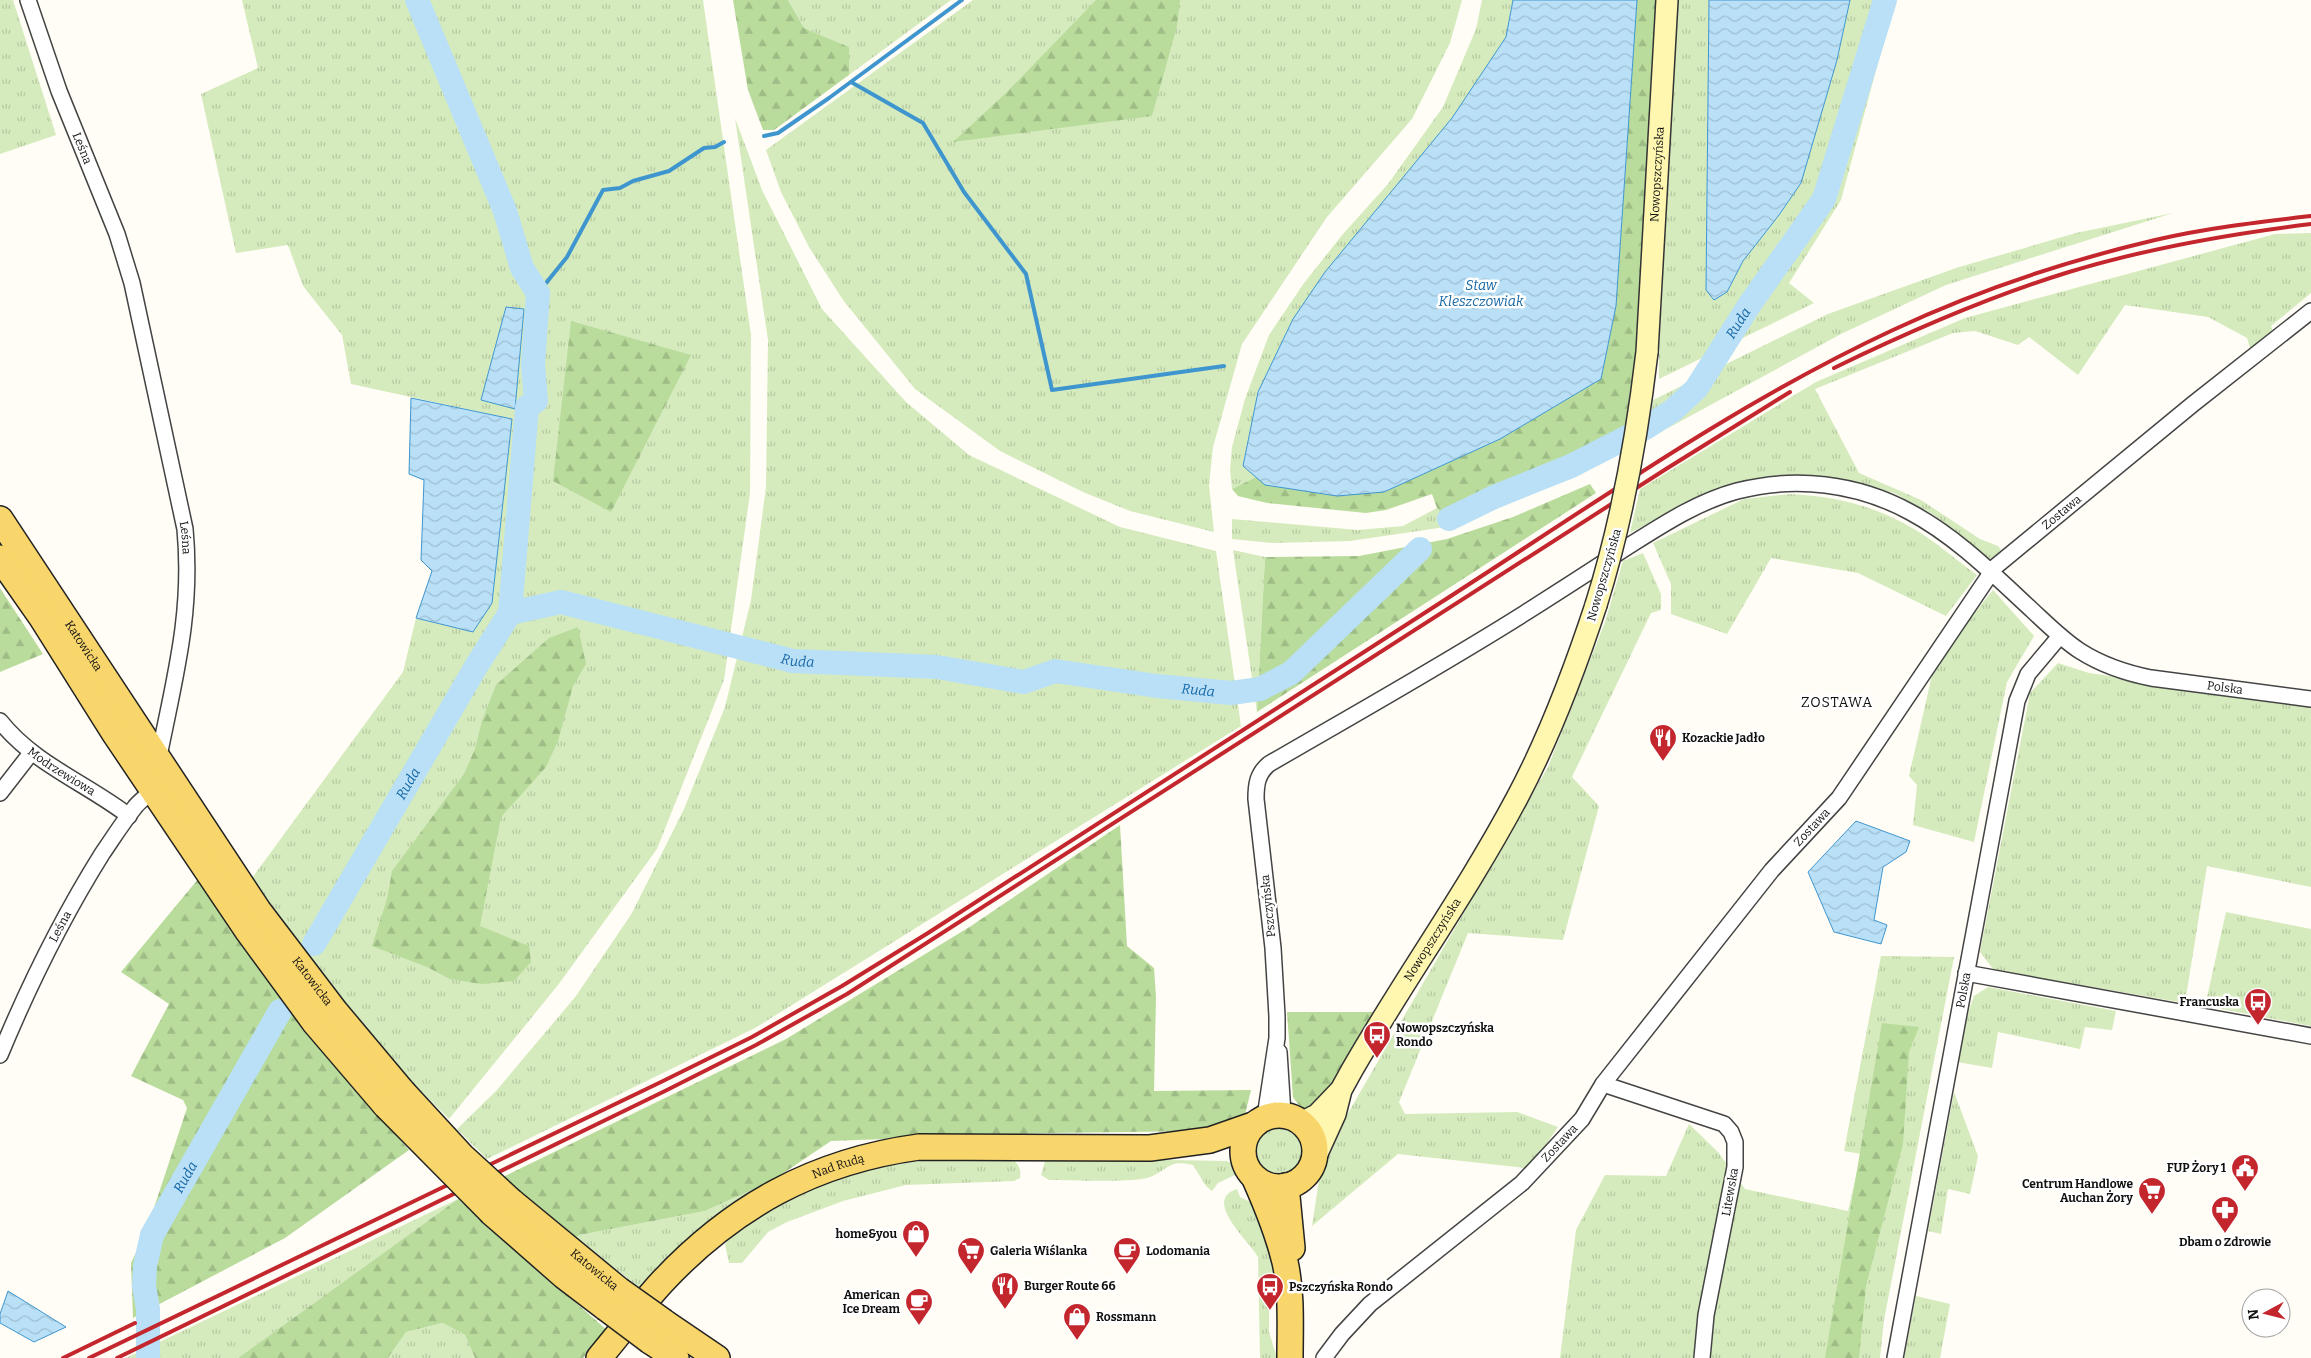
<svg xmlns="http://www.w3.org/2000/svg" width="2311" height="1358" font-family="Bitter,serif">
<defs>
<pattern id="grass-tufts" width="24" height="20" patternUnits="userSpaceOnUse" patternTransform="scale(1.25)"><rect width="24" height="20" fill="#d5ebbd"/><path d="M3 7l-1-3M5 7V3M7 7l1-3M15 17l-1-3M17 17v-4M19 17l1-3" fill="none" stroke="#b6c8a1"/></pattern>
<pattern id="forest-firs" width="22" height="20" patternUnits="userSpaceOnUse" patternTransform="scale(1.25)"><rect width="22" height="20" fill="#b9dc9c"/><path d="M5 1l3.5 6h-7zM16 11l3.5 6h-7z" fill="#9ebc85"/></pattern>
<pattern id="water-waves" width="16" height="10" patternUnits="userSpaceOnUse" patternTransform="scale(1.25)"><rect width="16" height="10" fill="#b9e0f7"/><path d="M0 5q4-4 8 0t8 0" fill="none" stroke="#9ebfd3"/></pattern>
</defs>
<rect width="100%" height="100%" fill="#fffdf5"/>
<g fill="url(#grass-tufts)">
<polygon points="0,0 13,0 56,135 0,154"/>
<polygon points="242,0 703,0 751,335 750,493 724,680 657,849 558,985 449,1119 378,1048 262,899 252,878 403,672 416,618 473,632 512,419 351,384 342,335 303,286 288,245 236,253 201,94 258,68"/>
<polygon points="788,0 951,0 849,75 849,47 804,28"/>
<polygon points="973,0 1462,0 1450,43 1412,119 1327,217 1242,344 1213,447 1209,485 1214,532 1130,511 1083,492 1000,451 915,389 843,300 809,247 781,192 766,150"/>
<polygon points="1482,0 1513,0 1506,37 1452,118 1350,242 1293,319 1258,392 1243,466 1256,477 1232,489 1230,470 1232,447 1245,399 1269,335 1304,283 1343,234 1388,184 1443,107 1476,29"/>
<polygon points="1678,0 1709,0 1706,290 1727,292 1743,261 1779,215 1801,183 1837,60 1850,0 1895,0 1841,200 1789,283 1814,303 1659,379 1659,349"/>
<polygon points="735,118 762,190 822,309 906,402 969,455 1120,527 1216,551 1241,726 755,1028 487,1159 457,1129 496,1091 576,996 632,913 684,809 725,707 751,600 766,487 768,340"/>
<polygon points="2173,213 1946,285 1841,334 1648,439 1653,400 1828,314 1956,268 2076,233"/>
<polygon points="2311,233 2311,293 2271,326 2274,333 2250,348 2247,338 2208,317 2125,305 2078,375 2029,337 2018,345 1975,331 1953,333 1815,389 1859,473 1921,500 1980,539 1998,546 2001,550 1993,559 1981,557 1934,515 1894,493 1858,483 1803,475 1767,477 1735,483 1701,496 1630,533 1640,489 1816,382 1965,318 2275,234"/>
<path d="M1790 494C1834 496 1876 506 1914 529 1936 542 1956 560 1977 575L1946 616 1858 573 1771 558 1727 634 1671 614V584L1653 543 1744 499Z"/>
<polygon points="1437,508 1452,526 1350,541 1273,543 1232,539 1232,519 1358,530 1403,526"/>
<polygon points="1233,550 1265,557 1257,712"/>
<polygon points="1643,553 1661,594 1661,610 1651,613 1572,777 1599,806 1563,940 1468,933 1399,1102 1405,1114 1517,1112 1558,1127 1534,1162 1526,1168 1398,1154 1312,1226 1319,1180 1347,1115 1548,767 1605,622 1623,561"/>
<polygon points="1993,590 2034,636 2007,682 1974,842 1913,825 1917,785 1909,776 1935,662"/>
<polygon points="2058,663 2089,673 2311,705 2311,887 2207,866 2185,1003 1994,970 1980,952 2030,693"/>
<polygon points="2226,912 2311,929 2311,1026 2205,1006"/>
<polygon points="1881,956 1954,957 1884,1320 1880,1358 1560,1358 1576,1230 1605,1175 1666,1176 1689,1124 1718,1152 1745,1189 1848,1211 1861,1154 1844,1151"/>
<polygon points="1988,987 2116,1011 2112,1030 2085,1027 2080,1049 1998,1032 1992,1068 1957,1062 1969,1010 1974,996"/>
<polygon points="1954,1092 1978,1156 1970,1194 1948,1189 1941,1234 1928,1231"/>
<circle cx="1280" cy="1150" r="27"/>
<path d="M1009 1157C1017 1162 1022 1168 1020 1178L1014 1181 906 1185 843 1201 787 1222 768 1232 742 1263H729L725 1245 731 1233 773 1207 831 1178 871 1168 943 1158Z"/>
<path d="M1050 1158 1227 1161 1240 1168 1239 1173 1218 1183 1212 1191 1206 1186 1193 1165C1169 1159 1169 1169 1150 1177 1136 1183 1069 1180 1049 1180L1041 1175 1045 1161Z"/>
<polygon points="755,1189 643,1290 575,1238 580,1235 705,1211"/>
<path d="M1237 1189 1240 1197 1259 1206 1273 1254V1271L1269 1294V1332L1277 1358H1260L1258 1257C1248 1240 1202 1200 1237 1189Z"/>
<polygon points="458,1199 238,1358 126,1358"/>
<polygon points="1916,1296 1950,1304 1940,1358 1904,1358"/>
<polygon points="444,1323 465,1335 475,1358 388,1358 406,1332"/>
</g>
<g fill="url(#forest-firs)">
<polygon points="733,0 788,0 804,28 849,47 849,75 774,130 763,130 748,90"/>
<polygon points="1096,0 1180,0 1177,26 1152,116 953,142 1006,93"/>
<path d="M1637 0H1659L1635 360 1623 451C1568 480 1510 504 1452 526L1437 508 1432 494 1386 510 1366 513 1267 503 1238 496 1232 489 1256 477 1269 486 1384 492 1500 439 1601 379 1616 306Z"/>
<polygon points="571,321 691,355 611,512 553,481"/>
<polygon points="1590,484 1596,493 1257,712 1265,557 1359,556 1447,539 1513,517"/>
<polygon points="0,588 43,654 0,672"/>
<polygon points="578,627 586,664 573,686 558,741 546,767 501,817 480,926 529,946 531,962 514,981 481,984 450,979 427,967 372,946 387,899 392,871 464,774 475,749 482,721 496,685 549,638"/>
<polygon points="1120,825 1127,946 1154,968 1156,997 1154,1091 1251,1090 1244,1119 1200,1131 1047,1133 831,1141 770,1182 705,1211 580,1235 575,1238 501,1178 786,1039 971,926"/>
<polygon points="199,878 359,1093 409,1150 285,1238 133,1318 131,1263 147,1229 187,1108 183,1100 131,1076 169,1004 121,972"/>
<path d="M1287 1012H1379C1368 1030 1329 1100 1314 1107 1304 1112 1298 1105 1293 1097Z"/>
<polygon points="1882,1023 1919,1027 1909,1052 1903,1144 1866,1286 1859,1358 1825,1358"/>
<polygon points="458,1199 608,1331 583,1358 475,1358 465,1335 443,1323 406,1332 388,1358 238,1358"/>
</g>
<g fill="url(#water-waves)" stroke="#3f96cf">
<polygon points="1513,0 1637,0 1616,306 1601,379 1500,439 1384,492 1337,496 1265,485 1243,466 1258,392 1293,319 1325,272 1452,118 1506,37"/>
<polygon points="1709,0 1850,0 1837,60 1801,183 1779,215 1743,261 1727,292 1714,300 1706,290"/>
<polygon points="506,307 524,309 515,409 481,400"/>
<polygon points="411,398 512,419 492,603 473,632 416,618 432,571 421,560 424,480 409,474"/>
<polygon points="1856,821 1910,841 1906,852 1883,867 1874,920 1887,925 1881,944 1834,932 1808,872"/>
<polygon points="8,1291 66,1327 34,1342 0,1323 0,1314"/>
</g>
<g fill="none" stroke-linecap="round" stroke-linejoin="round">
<g stroke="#3f96cf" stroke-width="4">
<polyline points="851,82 923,123 964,192 1026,274 1052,390 1224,366"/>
<polyline points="764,136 778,133 829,98 962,0"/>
<polyline points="538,293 567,257 603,190 620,188 633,181 669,171 704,148 715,147 724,142"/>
</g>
<g stroke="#b9e0f7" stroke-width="24">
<polyline points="417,0 505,211 522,268 538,293 533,365 536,401 527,407 510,613"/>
<path id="s1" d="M1449 519 1494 497 1571 466 1647 427 1672 411 1696 389 1750 304 1824 199 1885 0"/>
<path id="s2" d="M314 944 477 665 510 613 561 602 793 661 937 667 1024 682 1055 671 1157 686 1231 693 1260 689 1291 673 1420 549"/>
<path id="s3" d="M148 1358V1309L144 1286 145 1266 152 1235 280 1011"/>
</g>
<defs>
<g id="minor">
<path id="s4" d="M28 0 59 91 117 234 132 283 185 529C193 614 174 680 158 761"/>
<path id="s5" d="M0 721C34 764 86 783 129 816"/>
<polyline points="0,793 31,753"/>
<polyline points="1966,973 2311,1036"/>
<polyline points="1279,1052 1283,1114"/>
<path id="s6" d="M0 1055C29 985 62 918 102 854 113 838 123 822 135 807 141 799 152 794 154 784"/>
<polyline points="1603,1084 1724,1124 1731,1132 1735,1142 1735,1167 1706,1315 1702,1358"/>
<path id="s7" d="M1265 1117 1277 1038V1016L1273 948 1256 799C1256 785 1257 774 1269 764 1355 714 1441 666 1525 613 1558 592 1591 571 1624 549 1659 527 1696 502 1737 491 1795 476 1857 483 1910 512 1957 537 1995 576 2033 611 2048 625 2063 640 2080 651 2102 665 2126 673 2151 678L2311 699"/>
<path id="s8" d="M1324 1358 1342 1334 1370 1304 1522 1183 1582 1119 1603 1084 1772 870 1839 798 1995 567 2193 404 2311 311"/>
<path id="s9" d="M1895 1358 2017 701 2028 674 2060 636"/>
</g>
<g id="secondary">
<path id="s10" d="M1647 352 1667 0"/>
<polyline points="1303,1122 1317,1115 1339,1092"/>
<path id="s11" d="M1315 1158 1335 1114 1341 1090 1352 1070C1405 978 1467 892 1517 798 1550 736 1574 672 1596 605"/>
</g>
<g id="primary">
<path id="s12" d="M0 519 258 910 335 1011 403 1092"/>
<polyline points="0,558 42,618 115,734 247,930 315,1023 386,1106"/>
<circle cx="1279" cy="1151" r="36"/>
<path d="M1255 1179C1267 1206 1278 1233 1285 1262 1292 1293 1290 1327 1290 1358"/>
<polyline points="1286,1186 1292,1248"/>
<path id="s13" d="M511 1201 619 1290"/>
<polyline points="492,1213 564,1276 606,1308"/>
<polyline points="664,1322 717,1358"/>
<polyline points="650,1341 676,1358"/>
<path id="s14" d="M599 1358C620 1333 640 1306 662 1282 733 1206 815 1161 919 1147L1150 1148 1210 1140 1253 1125"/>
</g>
</defs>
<use href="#minor" stroke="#444" stroke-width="18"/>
<use href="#secondary" stroke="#333" stroke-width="24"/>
<use href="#primary" stroke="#222" stroke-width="28"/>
<use href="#minor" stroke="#fff" stroke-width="15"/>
<use href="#secondary" stroke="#fff6b0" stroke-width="21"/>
<use href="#primary" stroke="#f9d66b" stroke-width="25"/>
<g stroke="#c4262e" stroke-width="4">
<path d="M1834 368C1910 331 1988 297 2069 272 2148 248 2229 234 2311 224"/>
<polyline points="63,1358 135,1323"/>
<path d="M89 1358 661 1082 752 1037 842 986 928 933C1099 823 1270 713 1440 603 1588 508 1734 404 1893 330 1976 291 2066 261 2155 240 2206 228 2259 222 2311 216"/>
<polyline points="117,1358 665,1091 756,1045 847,994 1666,469 1790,392"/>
</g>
<defs>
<path id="secondary-bridge" d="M1596 605C1622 522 1637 438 1647 352"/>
<g id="primary-bridge">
<polyline points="403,1092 462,1156 511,1201"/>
<polyline points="386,1106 492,1213"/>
<polyline points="619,1290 664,1322"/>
<polyline points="606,1308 650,1341"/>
</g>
</defs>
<use href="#secondary-bridge" stroke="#333" stroke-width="24" stroke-linecap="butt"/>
<use href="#primary-bridge" stroke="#222" stroke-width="28" stroke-linecap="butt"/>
<use href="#secondary-bridge" stroke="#fff6b0" stroke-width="21"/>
<use href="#primary-bridge" stroke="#f9d66b" stroke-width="25"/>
</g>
<defs>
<symbol id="restaurant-pin" viewBox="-11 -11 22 30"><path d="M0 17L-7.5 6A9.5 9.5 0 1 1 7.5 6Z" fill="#c4262e" stroke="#fff"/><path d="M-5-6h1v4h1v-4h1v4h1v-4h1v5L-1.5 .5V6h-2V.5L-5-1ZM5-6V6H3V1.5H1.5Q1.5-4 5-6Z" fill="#fff"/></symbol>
<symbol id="bus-pin" viewBox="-11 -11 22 30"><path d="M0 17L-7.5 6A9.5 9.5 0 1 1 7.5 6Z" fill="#c4262e" stroke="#fff"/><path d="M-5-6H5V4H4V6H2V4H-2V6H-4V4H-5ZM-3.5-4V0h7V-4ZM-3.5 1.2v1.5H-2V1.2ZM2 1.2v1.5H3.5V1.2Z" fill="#fff"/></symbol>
<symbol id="civic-pin" viewBox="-11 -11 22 30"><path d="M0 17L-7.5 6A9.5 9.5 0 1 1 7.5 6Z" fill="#c4262e" stroke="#fff"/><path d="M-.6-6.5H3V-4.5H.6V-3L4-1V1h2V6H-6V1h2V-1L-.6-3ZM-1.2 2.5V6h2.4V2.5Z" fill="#fff"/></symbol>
<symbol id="supermarket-pin" viewBox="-11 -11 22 30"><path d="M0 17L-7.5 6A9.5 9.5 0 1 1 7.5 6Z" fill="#c4262e" stroke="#fff"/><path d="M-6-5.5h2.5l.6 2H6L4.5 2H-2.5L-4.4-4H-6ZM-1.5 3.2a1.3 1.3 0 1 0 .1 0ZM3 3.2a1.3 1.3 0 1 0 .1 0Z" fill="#fff"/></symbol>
<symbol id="pharmacy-pin" viewBox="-11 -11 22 30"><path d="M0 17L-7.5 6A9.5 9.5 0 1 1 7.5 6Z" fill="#c4262e" stroke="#fff"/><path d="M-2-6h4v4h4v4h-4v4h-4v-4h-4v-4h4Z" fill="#fff"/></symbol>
<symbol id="shop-pin" viewBox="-11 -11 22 30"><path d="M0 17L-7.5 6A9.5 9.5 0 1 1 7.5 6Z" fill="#c4262e" stroke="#fff"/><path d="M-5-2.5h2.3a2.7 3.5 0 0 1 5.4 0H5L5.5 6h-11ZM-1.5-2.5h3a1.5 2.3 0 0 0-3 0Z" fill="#fff"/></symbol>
<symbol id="cafe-pin" viewBox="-11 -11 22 30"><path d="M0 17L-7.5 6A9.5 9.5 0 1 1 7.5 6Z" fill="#c4262e" stroke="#fff"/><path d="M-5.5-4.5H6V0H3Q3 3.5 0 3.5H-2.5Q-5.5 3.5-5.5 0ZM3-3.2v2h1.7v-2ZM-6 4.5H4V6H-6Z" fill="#fff"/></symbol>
</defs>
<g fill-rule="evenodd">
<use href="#restaurant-pin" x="1647" y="722" width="32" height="43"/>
<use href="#bus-pin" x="2242" y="986" width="32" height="43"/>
<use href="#bus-pin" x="1361" y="1019" width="32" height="43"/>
<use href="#civic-pin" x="2229" y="1152" width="32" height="43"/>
<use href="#supermarket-pin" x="2136" y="1175" width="32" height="43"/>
<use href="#pharmacy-pin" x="2209" y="1194" width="32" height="43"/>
<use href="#shop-pin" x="900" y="1218" width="32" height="43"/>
<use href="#supermarket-pin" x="955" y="1235" width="32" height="43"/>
<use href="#cafe-pin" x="1111" y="1235" width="32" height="43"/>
<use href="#restaurant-pin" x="989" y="1270" width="32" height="43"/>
<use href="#bus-pin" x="1254" y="1271" width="32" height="43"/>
<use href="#cafe-pin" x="903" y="1286" width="32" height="43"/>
<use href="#shop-pin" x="1061" y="1301" width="32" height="43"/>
</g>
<g text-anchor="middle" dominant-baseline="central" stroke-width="5" stroke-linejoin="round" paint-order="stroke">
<g font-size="12" fill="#111" stroke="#fff">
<text stroke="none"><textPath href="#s4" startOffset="158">Leśna</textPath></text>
<text stroke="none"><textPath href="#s10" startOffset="178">Nowopszczyńska</textPath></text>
<text stroke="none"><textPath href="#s8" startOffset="1130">Zostawa</textPath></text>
<text stroke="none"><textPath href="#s4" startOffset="562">Leśna</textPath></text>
<text transform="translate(1604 575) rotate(-74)">Nowopszczyńska</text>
<text stroke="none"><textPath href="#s12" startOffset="152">Katowicka</textPath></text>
<text stroke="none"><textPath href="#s7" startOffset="1451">Polska</textPath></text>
<text stroke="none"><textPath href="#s5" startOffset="80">Modrzewiowa</textPath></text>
<text stroke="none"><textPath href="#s8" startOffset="725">Zostawa</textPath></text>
<text transform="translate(1268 906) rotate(-96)">Pszczyńska</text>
<text stroke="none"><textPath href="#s6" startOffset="142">Leśna</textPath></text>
<text stroke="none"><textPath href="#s11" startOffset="249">Nowopszczyńska</textPath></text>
<text stroke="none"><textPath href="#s12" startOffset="558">Katowicka</textPath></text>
<text stroke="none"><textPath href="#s9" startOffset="374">Polska</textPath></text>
<text stroke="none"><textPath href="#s8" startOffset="320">Zostawa</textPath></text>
<text stroke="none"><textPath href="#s14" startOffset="312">Nad Rudą</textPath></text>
<text transform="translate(1730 1192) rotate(-80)">Litewska</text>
<text stroke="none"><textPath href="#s13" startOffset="108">Katowicka</textPath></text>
</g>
<g font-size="12" font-weight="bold" fill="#111" stroke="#fff" text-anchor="start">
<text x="1682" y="738">Kozackie Jadło</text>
<text x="2239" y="1002" text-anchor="end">Francuska</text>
<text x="1396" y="1028">Nowopszczyńska<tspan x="1396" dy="14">Rondo</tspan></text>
<text x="2226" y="1168" text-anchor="end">FUP Żory 1</text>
<text x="2133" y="1184" text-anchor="end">Centrum Handlowe<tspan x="2133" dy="14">Auchan Żory</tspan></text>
<text x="897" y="1234" text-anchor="end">home&amp;you</text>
<text x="2225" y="1242" text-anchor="middle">Dbam o Zdrowie</text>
<text x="990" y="1251">Galeria Wiślanka</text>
<text x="1146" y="1251">Lodomania</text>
<text x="1024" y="1286">Burger Route 66</text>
<text x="1289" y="1287">Pszczyńska Rondo</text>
<text x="900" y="1295" text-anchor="end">American<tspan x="900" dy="14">Ice Dream</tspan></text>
<text x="1096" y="1317">Rossmann</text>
</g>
<g font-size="14" font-style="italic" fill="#1768a6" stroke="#fff">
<text x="1481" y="285">Staw<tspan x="1481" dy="16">Kleszczowiak</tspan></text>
<text stroke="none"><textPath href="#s1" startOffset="359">Ruda</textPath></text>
<text stroke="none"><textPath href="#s2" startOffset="681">Ruda</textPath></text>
<text stroke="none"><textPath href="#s2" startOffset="1086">Ruda</textPath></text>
<text stroke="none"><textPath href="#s2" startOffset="186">Ruda</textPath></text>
<text stroke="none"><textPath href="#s3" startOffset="191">Ruda</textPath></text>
</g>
<g font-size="14" letter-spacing="1" fill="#111" stroke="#fff">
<text x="1837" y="702">ZOSTAWA</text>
</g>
</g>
<g transform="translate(2266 1313) rotate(263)"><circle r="24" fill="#ffffff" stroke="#a0a0a0"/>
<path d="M0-4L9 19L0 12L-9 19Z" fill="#c4262e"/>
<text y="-8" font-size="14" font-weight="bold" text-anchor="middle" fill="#111111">N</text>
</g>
</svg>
